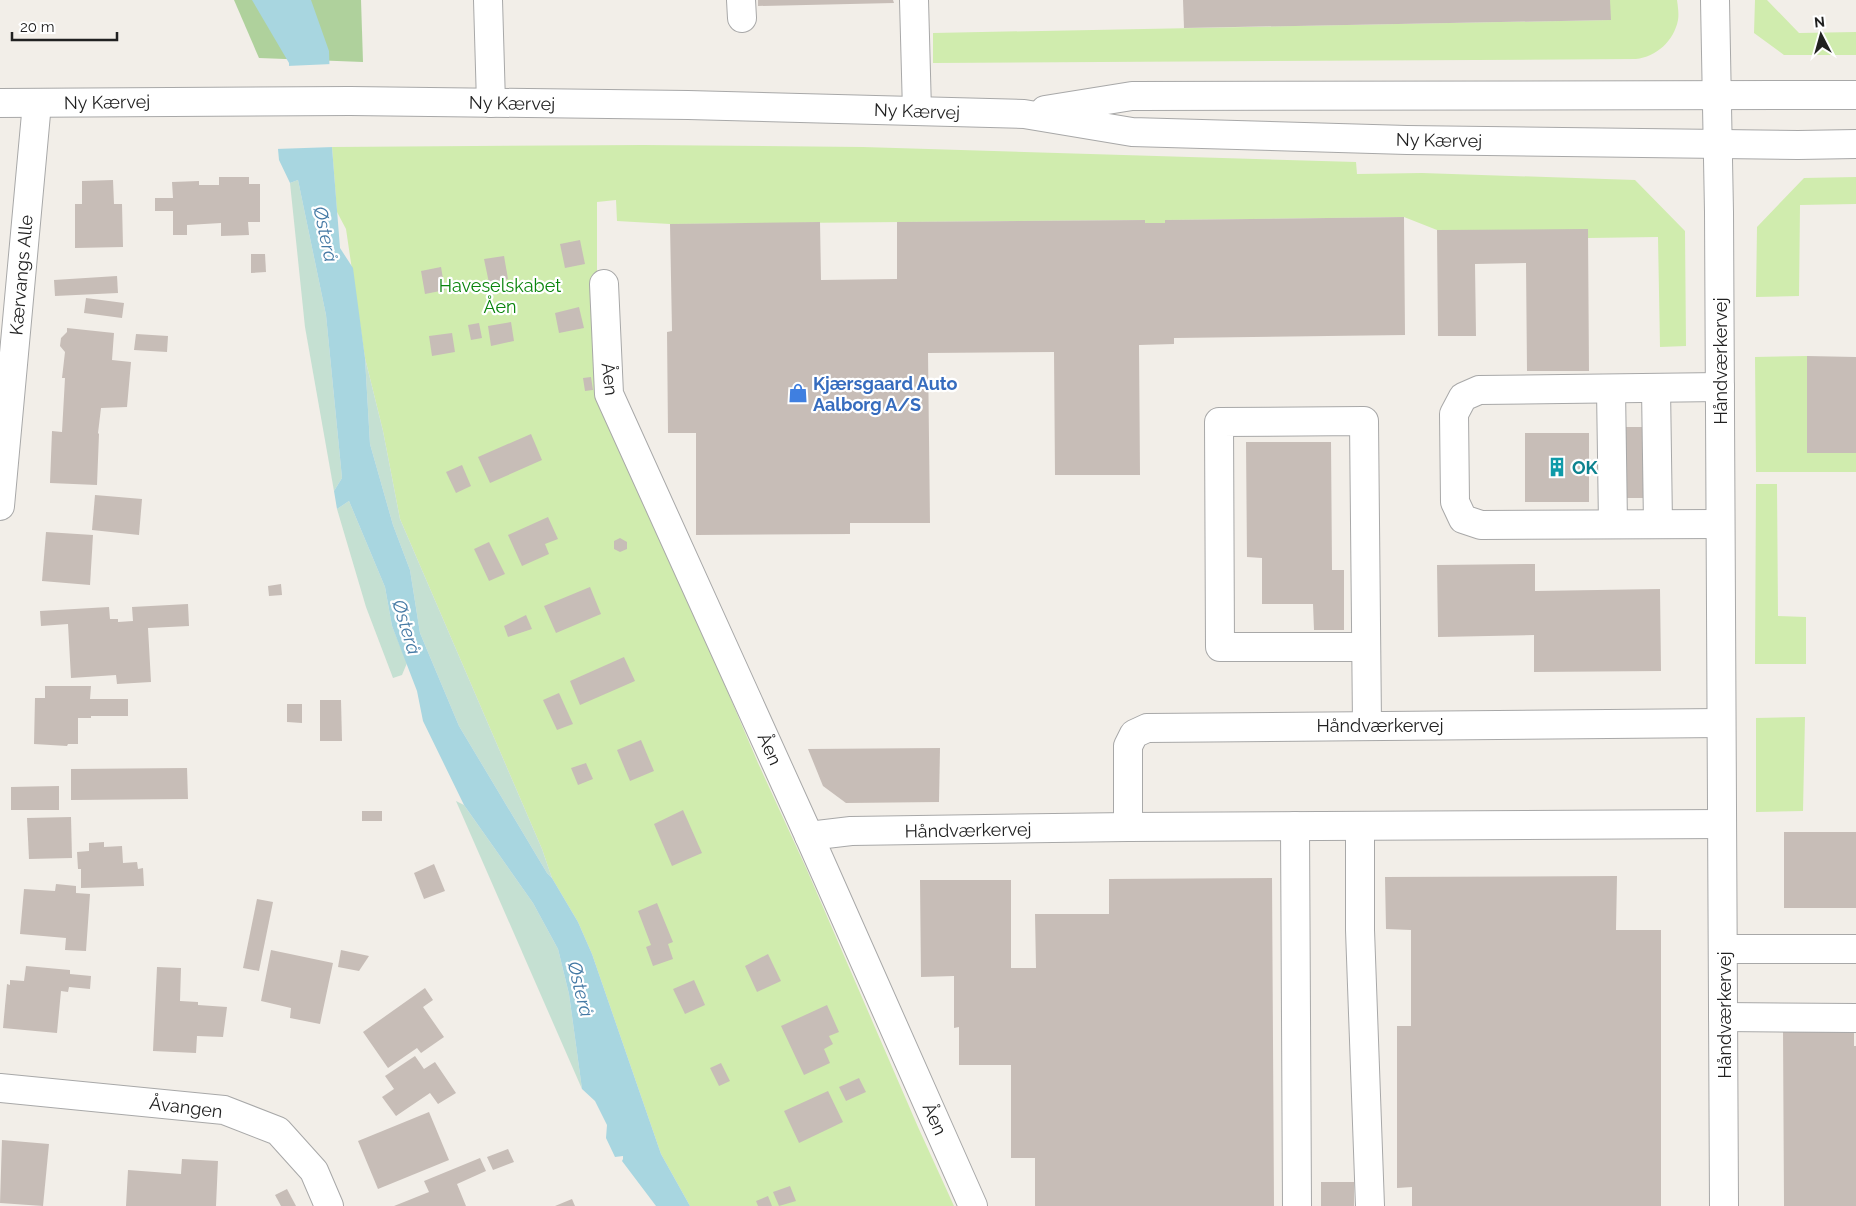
<svg xmlns="http://www.w3.org/2000/svg" width="1856" height="1206" font-family="Raleway,sans-serif">
<rect width="100%" height="100%" fill="#f2eee8"/>
<g fill="#d0ecae">
<path d="M1610 0H1677C1678 7 1679 14 1678 20 1674 41 1656 57 1636 59L933 63V33L1610 20Z"/>
<polygon points="1755,0 1767,0 1799,33 1856,32 1856,55 1784,55 1754,33"/>
<polygon points="643,145 863,147 1356,162 1357,174 1422,173 1635,180 1685,231 1686,346 1660,347 1658,237 1588,238 1437,230 1404,217 1166,220 1165,223 1145,223 1145,220 670,224 617,221 616,200 597,202 597,338 695,615 758,763 807,870 918,1127 954,1206 690,1206 661,1154 592,954 578,922 552,878 542,849 400,519 383,431 365,358 346,229 337,212 332,147"/>
<polygon points="1856,177 1856,204 1800,205 1799,296 1756,297 1757,227 1804,178"/>
<polygon points="1807,356 1807,453 1856,453 1856,472 1756,472 1755,357"/>
<polygon points="1756,484 1777,484 1778,616 1806,617 1806,664 1755,664"/>
<polygon points="1805,717 1803,811 1756,812 1756,718"/>
</g>
<polygon fill="#afd19c" points="234,0 361,0 363,62 259,58"/>
<g fill="#c5e0d2">
<polygon points="298,180 326,315 342,478 334,491 305,327 290,183"/>
<polygon points="365,358 383,431 400,519 542,849 552,878 547,873 459,726 420,633 410,570 393,525 370,444"/>
<polygon points="349,501 385,587 392,626 407,663 402,675 393,678 366,607 337,509"/>
<polygon points="456,801 464,805 533,903 558,949 569,994 582,1089"/>
</g>
<polygon fill="#a8d6e0" points="252,0 311,0 329,51 332,147 340,248 353,268 365,358 370,444 393,525 410,570 420,633 459,726 547,873 552,878 578,922 592,954 661,1154 690,1206 656,1206 622,1161 623,1159 623,1156 615,1157 606,1138 607,1125 595,1101 582,1089 569,994 558,949 533,903 464,805 423,721 417,691 392,626 385,587 349,501 337,509 334,491 342,478 326,315 298,180 290,183 279,160 278,149 289,125 289,63"/>
<polygon fill="#f2eee8" points="332,64 334,147 275,149 287,124 287,66"/>
<g fill="#c7bdb7">
<polygon points="758,0 893,0 894,3 758,6"/>
<polygon points="1183,0 1610,0 1611,20 1184,28"/>
<polygon points="219,177 249,177 249,184 260,184 260,222 248,222 249,235 221,236 221,223 187,225 187,235 173,235 173,211 155,211 155,198 173,198 172,182 199,181 199,185 219,185"/>
<polygon points="113,180 114,204 122,204 123,247 75,248 75,204 82,204 82,181"/>
<polygon points="1404,217 1405,335 1174,338 1174,344 1139,345 1140,475 1055,475 1054,352 928,353 930,523 850,523 850,534 696,535 696,433 668,433 667,332 672,331 670,224 820,222 821,280 897,279 897,222 1145,220 1145,223 1165,223 1165,220"/>
<polygon points="1588,229 1589,371 1527,371 1526,263 1475,264 1476,336 1438,336 1437,230"/>
<polygon points="580,240 585,264 565,268 560,244"/>
<polygon points="251,254 265,254 266,272 251,273"/>
<polygon points="504,256 508,279 489,283 484,259"/>
<polygon points="441,267 445,290 425,294 421,271"/>
<polygon points="117,276 118,293 55,296 54,280"/>
<polygon points="86,298 124,303 122,318 84,313"/>
<polygon points="579,307 584,328 559,333 555,313"/>
<polygon points="511,322 514,341 491,346 488,326"/>
<polygon points="479,323 482,338 471,340 468,325"/>
<polygon points="67,328 114,333 112,360 131,362 127,407 101,408 98,433 99,434 97,485 50,483 52,431 62,432 65,378 62,378 65,352 60,346 61,338 67,332"/>
<polygon points="452,333 455,352 432,356 429,336"/>
<polygon points="136,334 168,336 167,352 134,350"/>
<polygon points="1807,356 1856,357 1856,453 1807,453"/>
<polygon points="591,377 593,390 585,391 583,378"/>
<polygon points="1624,427 1658,427 1659,498 1625,498"/>
<rect x="1525" y="433" width="64" height="69"/>
<polygon points="531,434 542,460 490,483 478,457"/>
<polygon points="1246,442 1331,442 1332,570 1344,570 1344,630 1314,630 1313,604 1262,604 1262,558 1247,557"/>
<polygon points="462,465 471,486 456,493 446,472"/>
<polygon points="95,495 142,499 139,535 92,530"/>
<polygon points="548,517 558,539 545,544 549,554 522,566 508,535"/>
<polygon points="46,532 93,535 90,585 42,581"/>
<polygon points="620,538 627,542 627,549 620,552 614,549 614,541"/>
<polygon points="489,542 505,574 489,581 474,549"/>
<polygon points="1535,564 1535,591 1660,589 1661,671 1534,672 1534,635 1438,637 1437,565"/>
<polygon points="281,584 282,595 269,596 268,586"/>
<polygon points="590,587 601,614 556,633 544,606"/>
<polygon points="188,604 189,626 148,628 151,682 117,684 116,675 71,678 68,624 41,626 40,611 109,607 110,619 118,619 118,622 133,621 132,607"/>
<polygon points="526,615 532,629 508,637 504,626"/>
<polygon points="624,657 635,681 580,705 570,681"/>
<polygon points="45,686 91,686 90,699 128,699 128,716 91,716 91,718 78,718 78,744 68,744 67,746 34,744 35,698 45,698"/>
<polygon points="559,693 573,724 557,730 543,700"/>
<polygon points="320,700 341,700 342,741 320,741"/>
<polygon points="287,704 302,704 302,723 287,722"/>
<polygon points="641,740 654,771 630,781 617,750"/>
<polygon points="940,748 939,802 846,803 823,786 808,749"/>
<polygon points="586,763 593,779 578,785 571,768"/>
<polygon points="187,768 188,799 71,800 71,769"/>
<polygon points="59,786 59,810 11,810 11,787"/>
<polygon points="683,810 702,853 672,866 654,824"/>
<rect x="362" y="811" width="20" height="10"/>
<polygon points="71,817 72,858 29,859 27,818"/>
<rect x="1784" y="832" width="72" height="76"/>
<polygon points="104,842 104,847 122,846 123,863 137,862 138,869 143,868 144,886 81,888 81,869 78,869 77,852 89,851 89,843"/>
<polygon points="434,864 445,891 424,899 414,873"/>
<polygon points="1617,876 1616,930 1661,930 1661,1206 1412,1206 1412,1187 1397,1188 1397,1026 1411,1026 1411,930 1386,929 1385,877"/>
<polygon points="1272,878 1274,1206 1035,1206 1035,1158 1011,1158 1011,1065 959,1065 959,1027 954,1028 954,976 921,977 920,880 1011,880 1011,968 1036,968 1035,914 1109,914 1109,879"/>
<polygon points="56,884 76,886 76,893 90,894 86,951 65,950 66,938 20,934 24,889 55,891"/>
<polygon points="257,899 273,902 259,971 243,968"/>
<polygon points="657,903 673,942 668,944 673,959 653,966 646,947 651,945 638,911"/>
<polygon points="271,950 333,963 320,1024 290,1018 291,1008 261,1001"/>
<polygon points="341,950 369,956 359,971 338,967"/>
<polygon points="768,954 781,981 757,992 745,966"/>
<polygon points="26,966 70,970 70,974 91,976 90,989 69,987 68,992 61,991 57,1033 3,1028 7,984 10,985 10,980 24,981"/>
<polygon points="157,967 181,968 180,1001 198,1002 198,1005 227,1007 223,1037 197,1036 196,1053 153,1051"/>
<polygon points="694,980 705,1005 685,1014 673,989"/>
<polygon points="425,988 433,1000 423,1007 444,1037 421,1053 417,1048 388,1068 363,1032"/>
<polygon points="827,1005 839,1032 829,1036 833,1044 824,1049 830,1063 804,1075 781,1026"/>
<polygon points="1854,1029 1854,1046 1856,1046 1856,1206 1784,1206 1783,1030"/>
<polygon points="415,1056 424,1069 435,1062 456,1093 438,1104 430,1093 396,1116 382,1097 394,1089 385,1076"/>
<polygon points="721,1063 730,1081 719,1086 710,1068"/>
<polygon points="859,1078 866,1092 846,1101 839,1087"/>
<polygon points="828,1091 843,1122 799,1143 784,1111"/>
<polygon points="429,1112 449,1160 378,1189 358,1141"/>
<polygon points="2,1140 49,1144 43,1206 0,1203"/>
<polygon points="508,1149 514,1162 493,1170 487,1157"/>
<polygon points="480,1158 486,1171 457,1184 466,1206 394,1206 429,1192 424,1181"/>
<polygon points="182,1159 218,1161 216,1206 126,1206 128,1170 181,1174"/>
<rect x="1321" y="1182" width="33" height="24"/>
<polygon points="790,1186 796,1201 779,1206 773,1192"/>
<polygon points="287,1189 296,1206 281,1206 275,1195"/>
<polygon points="768,1196 772,1206 758,1206 756,1201"/>
<polygon points="572,1199 575,1206 555,1206"/>
</g>
<g fill="none" stroke-linecap="round" stroke-linejoin="round">
<defs>
<g id="minor">
<polyline points="488,0 491,103"/>
<polyline points="741,0 742,18"/>
<polyline points="914,0 917,111"/>
<polyline points="1715,0 1719,212 1724,1206"/>
<polyline points="0,103 350,101 688,105 1024,114 1132,132 1407,140 1798,145 1856,144"/>
<polyline points="1045,110 1132,96 1856,95"/>
<polyline points="604,284 609,394 809,836 973,1206"/>
<polyline points="1656,388 1658,524"/>
<polyline points="1611,389 1613,524"/>
<polyline points="0,506 37,103"/>
<polyline points="1720,524 1481,525 1463,519 1455,502 1454,414 1463,397 1479,390 1720,387"/>
<polyline points="1366,647 1220,647 1219,422 1364,421 1367,725"/>
<polyline points="1295,826 1297,1206"/>
<polyline points="1360,826 1360,930 1370,1206"/>
<polyline points="1128,827 1128,746 1134,734 1147,728 1721,723"/>
<polyline points="809,836 851,831 1128,827 1722,824"/>
<polyline points="1723,949 1856,949"/>
<polyline points="1723,1017 1856,1018"/>
<polyline points="0,1088 224,1110 278,1131 314,1171 329,1206"/>
</g>
</defs>
<use href="#minor" stroke="#a8a8a8" stroke-width="30"/>
<use href="#minor" stroke="#fff" stroke-width="28"/>
</g>
<defs>
<symbol id="shop-bare" viewBox="-9 -9 18 18"><path d="M-5-2.5h2.3a2.7 3.5 0 0 1 5.4 0H5L5.5 6h-11ZM-1.5-2.5h3a1.5 2.3 0 0 0-3 0Z" fill="#3f7fe0" stroke="#fff" stroke-width="2.5" paint-order="stroke"/></symbol>
<symbol id="building-bare" viewBox="-9 -9 18 18"><path d="M-4-6H4V6H1V3H-1V6H-4ZM-2.5-4.3h1.7v1.8h-1.7ZM.8-4.3h1.7v1.8H.8ZM-2.5-1h1.7V.8h-1.7ZM.8-1h1.7V.8H.8Z" fill="#0f9aa8" stroke="#fff" stroke-width="2.5" paint-order="stroke"/></symbol>
</defs>
<g fill-rule="evenodd">
<use href="#shop-bare" x="784" y="379" width="28" height="28"/>
<use href="#building-bare" x="1543" y="453" width="28" height="28"/>
</g>
<g text-anchor="middle" dominant-baseline="central" stroke-width="4.5" stroke-linejoin="round" paint-order="stroke">
<g font-size="18" fill="#212121" stroke="#fff">
<text transform="translate(107 102) rotate(-1)">Ny Kærvej</text>
<text transform="translate(512 103) rotate(1)">Ny Kærvej</text>
<text transform="translate(917 111) rotate(2)">Ny Kærvej</text>
<text transform="translate(1439 140) rotate(1)">Ny Kærvej</text>
<text transform="translate(21 275) rotate(-85)">Kærvangs Alle</text>
<text transform="translate(1720 361) rotate(-90)">Håndværkervej</text>
<text transform="translate(610 379) rotate(83)">Åen</text>
<text x="1380" y="725">Håndværkervej</text>
<text transform="translate(770 749) rotate(66)">Åen</text>
<text transform="translate(968 830) rotate(-1)">Håndværkervej</text>
<text transform="translate(1724 1015) rotate(-90)">Håndværkervej</text>
<text transform="translate(186 1107) rotate(7)">Åvangen</text>
<text transform="translate(935 1119) rotate(66)">Åen</text>
</g>
<g font-size="18" fill="#0a850d" stroke="#fff">
<text x="500" y="285">Haveselskabet<tspan x="500" dy="21">Åen</tspan></text>
</g>
<g font-size="18" font-weight="bold" fill="#366cbe" stroke="#fff" text-anchor="start">
<text x="813" y="383">Kjærsgaard Auto<tspan x="813" dy="21">Aalborg A/S</tspan></text>
</g>
<g font-size="18" font-weight="bold" fill="#0d838f" stroke="#fff" text-anchor="start">
<text x="1572" y="467">OK</text>
</g>
<g font-size="19" font-style="italic" fill="#4479a4" stroke="#fff">
<text transform="translate(326 234) rotate(78)">Østerå</text>
<text transform="translate(407 627) rotate(73)">Østerå</text>
<text transform="translate(581 989) rotate(76)">Østerå</text>
</g>
</g>
<g transform="translate(1821 35) rotate(354)" stroke="#ffffff" stroke-width="4" paint-order="stroke">
<path d="M0-4L9 19L0 12L-9 19Z" fill="#212121"/>
<text y="-8" font-size="14" font-weight="bold" text-anchor="middle" fill="#212121">N</text>
</g>
<path d="M12 32v8h105v-8" fill="none" stroke="#212121" stroke-width="2.5"/>
<text x="20" y="32" font-size="15" fill="#212121" stroke="#ffffff" stroke-width="4" paint-order="stroke">20 m</text>
</svg>
